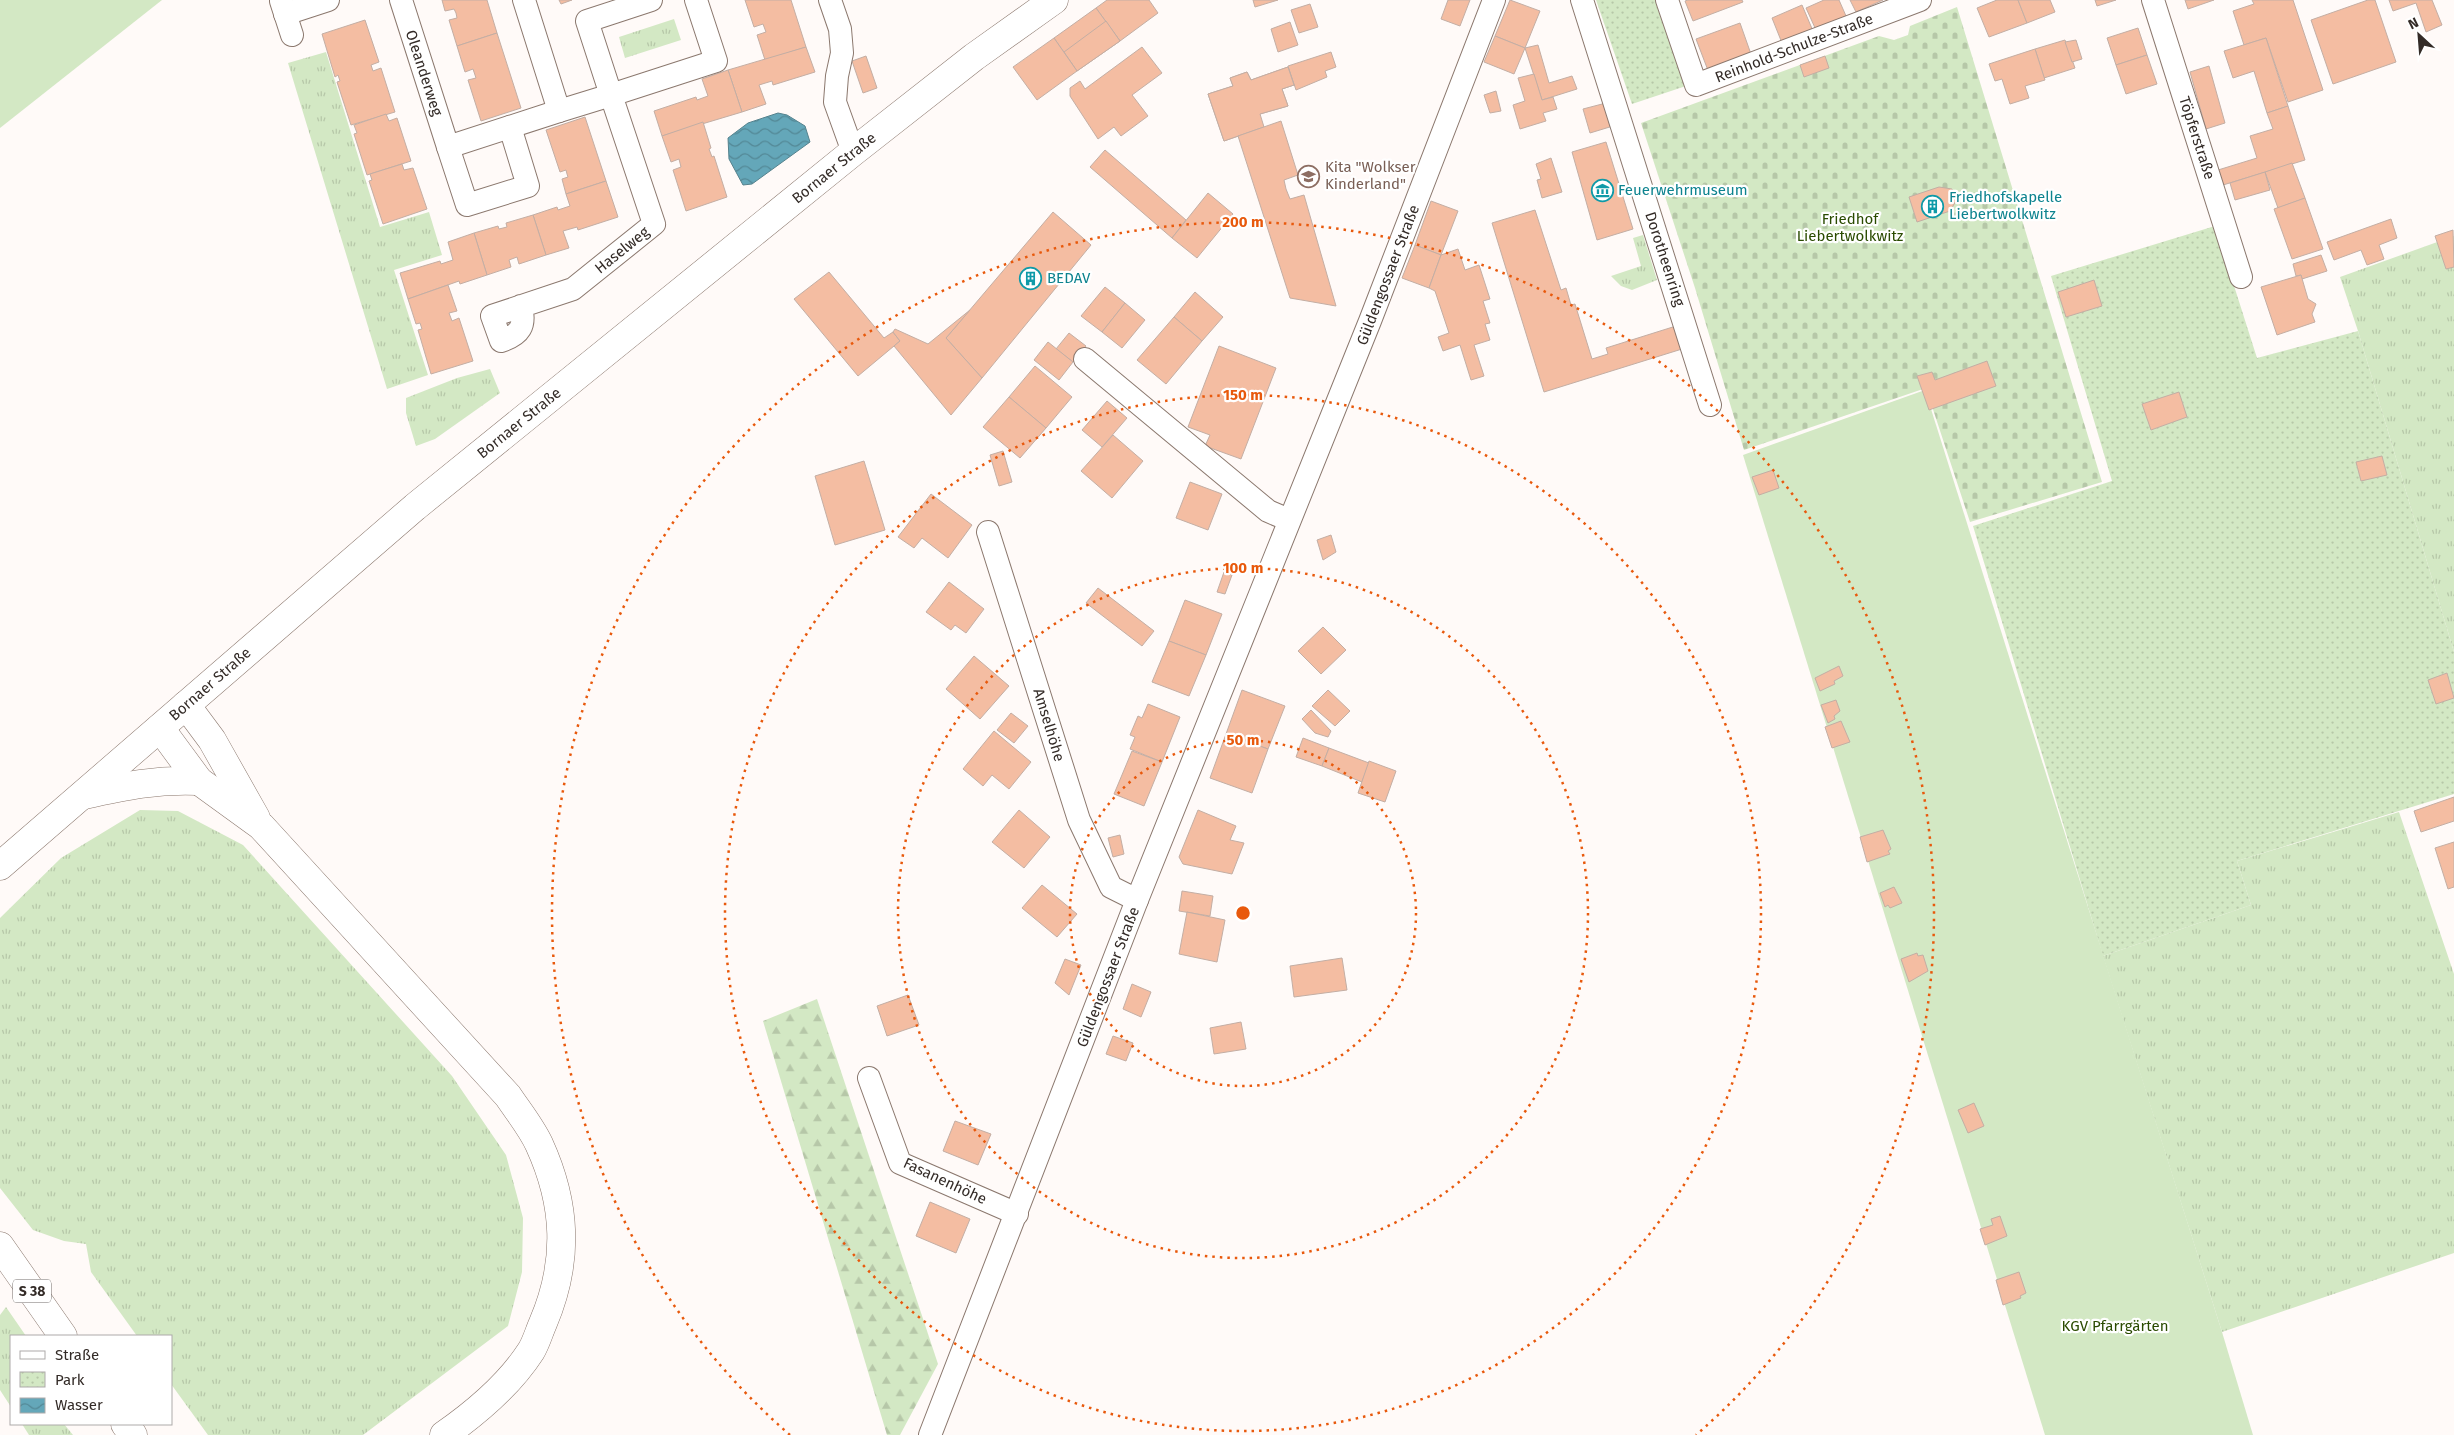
<svg xmlns="http://www.w3.org/2000/svg" width="2454" height="1435" font-family="'Fira Sans',sans-serif">
<defs>
<pattern id="grass-tufts" width="24" height="20" patternUnits="userSpaceOnUse" patternTransform="scale(1.25)"><rect width="24" height="20" fill="#d3e8c4"/><path d="M3 7l-1-3M5 7V3M7 7l1-3M15 17l-1-3M17 17v-4M19 17l1-3" fill="none" stroke="#b6c7a8"/></pattern>
<pattern id="forest-firs" width="22" height="20" patternUnits="userSpaceOnUse" patternTransform="scale(1.25)"><rect width="22" height="20" fill="#d3e8c4"/><path d="M5 1l3.5 6h-7zM16 11l3.5 6h-7z" fill="#b6c7a8"/></pattern>
<pattern id="cemetery-stones" width="16" height="16" patternUnits="userSpaceOnUse" patternTransform="scale(1.25)"><rect width="16" height="16" fill="#d3e8c4"/><path d="M2 7V4a2 2 0 0 1 4 0v3zM10 15v-3a2 2 0 0 1 4 0v3z" fill="#b6c7a8"/></pattern>
<pattern id="park-dots" width="8" height="8" patternUnits="userSpaceOnUse" patternTransform="scale(1.25)"><rect width="8" height="8" fill="#d3e8c4"/><path d="M2 2h.1M6 6h.1" fill="none" stroke="#b6c7a8" stroke-width="1.8" stroke-linecap="round"/></pattern>
<pattern id="water-waves" width="16" height="10" patternUnits="userSpaceOnUse" patternTransform="scale(1.25)"><rect width="16" height="10" fill="#64a7b9"/><path d="M0 5q4-4 8 0t8 0" fill="none" stroke="#538896"/></pattern>
</defs>
<rect width="100%" height="100%" fill="#fffaf8"/>
<g fill="url(#grass-tufts)">
<polygon points="674,19 681,40 625,58 619,37"/>
<polygon points="326,52 380,227 429,212 442,255 394,270 428,375 387,389 288,63"/>
<polygon points="1643,235 1657,280 1632,290 1621,286 1611,276 1641,266 1633,238"/>
<polygon points="2454,236 2454,652 2358,331 2340,277"/>
<polygon points="490,369 500,393 435,439 416,446 406,413 406,398 457,378"/>
<polygon points="140,810 178,811 243,845 452,1076 506,1155 523,1218 522,1272 508,1326 363,1435 208,1435 171,1384 171,1336 137,1336 91,1272 86,1244 64,1241 33,1230 0,1188 0,918 61,858"/>
<polygon points="2399,812 2454,974 2454,1253 2222,1332 2103,956 2251,905 2237,861"/>
<polygon points="6,1307 26,1336 11,1336 11,1407 0,1390 0,1315"/>
<polygon points="22,1424 64,1424 73,1435 29,1435"/>
</g>
<polygon fill="url(#forest-firs)" points="817,999 938,1364 900,1435 887,1435 763,1021"/>
<polygon fill="url(#cemetery-stones)" points="1957,7 2102,482 1970,522 1926,388 1744,450 1695,288 1641,123 1879,36 1894,40 1908,35 1910,26"/>
<g fill="url(#park-dots)">
<polygon points="1596,0 1660,0 1689,85 1632,104"/>
<polygon points="2215,226 2257,358 2358,331 2454,652 2454,794 2237,861 2251,905 2103,956 1973,526 2112,481 2051,276"/>
</g>
<g fill="#d3e8c4">
<polygon points="0,0 162,0 0,128"/>
<polygon points="1925,390 2222,1332 2253,1435 2045,1435 1743,455"/>
</g>
<polygon fill="url(#water-waves)" stroke="#55828d" points="778,113 787,115 805,126 810,142 752,184 743,185 729,159 728,138 748,123"/>
<g fill="#f4bda2" stroke="#c3aea4">
<polygon points="442,0 487,0 497,33 457,46 449,20 457,18 456,13 454,9 445,11"/>
<polygon points="559,0 572,0 561,4"/>
<polygon points="745,0 791,0 806,47 765,60 757,35 766,32 763,24 754,27"/>
<polygon points="1107,0 1149,0 1158,13 1120,41 1096,8"/>
<polygon points="1253,0 1278,0 1255,7"/>
<polygon points="1448,0 1470,0 1460,26 1441,19"/>
<polygon points="1510,0 1540,11 1525,48 1495,36"/>
<polygon points="1688,0 1742,0 1743,2 1693,21 1685,1"/>
<polygon points="1824,0 1839,0 1846,16 1816,30 1806,8"/>
<polygon points="1850,0 1883,0 1856,12"/>
<polygon points="1997,0 2018,0 2027,23 1989,37 1977,8"/>
<polygon points="2018,0 2050,0 2055,12 2027,23"/>
<polygon points="2095,0 2116,0 2097,6"/>
<polygon points="2185,0 2214,0 2188,9"/>
<polygon points="2252,0 2293,0 2323,90 2288,102 2266,38 2244,45 2233,11 2254,4"/>
<polygon points="2368,0 2375,0 2396,62 2333,84 2311,20"/>
<polygon points="2389,0 2432,0 2442,25 2426,32 2416,3 2393,11"/>
<polygon points="1310,4 1318,27 1299,33 1291,10"/>
<polygon points="1802,5 1813,31 1782,43 1772,18"/>
<polygon points="1096,8 1120,41 1077,71 1054,38"/>
<polygon points="365,20 379,62 371,65 373,71 381,68 395,112 351,125 337,82 340,81 338,75 335,77 322,34"/>
<polygon points="1106,21 1120,41 1077,71 1064,52"/>
<polygon points="1290,22 1298,45 1278,52 1271,29"/>
<polygon points="1740,23 1752,57 1709,73 1696,39"/>
<polygon points="2138,28 2147,55 2116,65 2107,38"/>
<polygon points="497,33 521,108 481,121 468,80 476,78 473,69 465,72 457,46"/>
<polygon points="1495,36 1525,48 1514,74 1484,62"/>
<polygon points="1054,38 1077,71 1037,100 1013,67"/>
<polygon points="2266,38 2288,106 2267,113 2254,71 2233,78 2224,51"/>
<polygon points="2065,40 2075,68 2044,78 2035,49"/>
<polygon points="2076,40 2082,59 2072,62 2065,42"/>
<polygon points="1538,45 1549,83 1572,76 1577,89 1542,100 1525,48"/>
<polygon points="806,47 815,72 773,85 772,81 759,85 766,104 742,112 728,70"/>
<polygon points="1142,47 1162,73 1132,95 1148,116 1121,136 1114,127 1098,139 1070,96 1070,88 1080,81 1085,89"/>
<polygon points="2035,49 2045,80 2025,86 2029,98 2010,104 2002,79 1995,81 1989,64"/>
<polygon points="1331,52 1336,67 1325,71 1327,77 1296,90 1288,66"/>
<polygon points="2147,55 2157,84 2126,94 2116,65"/>
<polygon points="866,56 877,88 863,93 852,61"/>
<polygon points="1825,56 1829,68 1804,77 1800,65"/>
<polygon points="2209,66 2225,123 2206,129 2190,72"/>
<polygon points="1288,67 1294,85 1282,89 1288,106 1260,114 1256,100 1241,105 1250,132 1224,141 1208,94 1233,86 1230,78 1247,72 1251,80"/>
<polygon points="1288,67 1294,85 1282,89 1288,106 1260,114 1264,127 1224,141 1208,94 1233,86 1230,78 1247,72 1251,80"/>
<polygon points="728,70 742,112 662,136 654,111 696,97 697,100 708,96 702,79"/>
<polygon points="1534,74 1542,100 1553,97 1557,109 1543,113 1546,121 1520,129 1513,105 1525,101 1518,78"/>
<polygon points="1496,91 1501,111 1490,113 1484,95"/>
<polygon points="1606,103 1613,126 1590,133 1583,109"/>
<polygon points="2288,106 2305,160 2223,185 2218,170 2257,158 2250,136 2273,129 2267,113"/>
<polygon points="386,114 389,121 397,118 411,161 367,175 354,134 357,133 354,125"/>
<polygon points="585,117 606,181 566,194 562,179 568,177 567,174 566,170 560,172 546,130"/>
<polygon points="1281,121 1298,175 1284,180 1286,189 1290,199 1304,195 1336,306 1290,298 1238,136"/>
<polygon points="703,122 711,148 709,149 712,157 714,156 727,197 686,211 673,170 681,167 679,159 671,162 662,136"/>
<polygon points="1606,142 1633,229 1597,240 1572,152"/>
<polygon points="1105,150 1186,220 1172,238 1090,167"/>
<polygon points="1551,158 1562,192 1542,198 1537,180 1541,179 1536,164"/>
<polygon points="2292,163 2305,198 2278,208 2265,172"/>
<polygon points="402,164 404,170 413,168 427,209 383,224 369,181 372,180 370,174"/>
<polygon points="2265,172 2270,190 2235,200 2230,183"/>
<polygon points="606,181 618,217 578,230 577,227 563,231 569,248 546,255 533,215 557,207 558,210 570,206 566,194"/>
<polygon points="1939,187 1952,189 1956,201 1950,211 1917,222 1909,197"/>
<polygon points="1208,193 1233,214 1197,258 1172,238"/>
<polygon points="2305,198 2323,249 2292,259 2274,209"/>
<polygon points="1431,201 1458,211 1441,255 1415,245"/>
<polygon points="1535,210 1561,290 1566,288 1571,305 1575,304 1592,359 1608,354 1606,348 1676,326 1682,349 1544,392 1492,223"/>
<polygon points="1053,212 1091,245 982,378 946,338"/>
<polygon points="533,215 546,255 519,264 517,257 509,260 511,267 487,275 474,233 498,226 499,229 507,227 506,223"/>
<polygon points="2391,219 2397,238 2379,245 2384,259 2367,265 2361,250 2334,260 2327,242"/>
<polygon points="2453,230 2454,267 2446,269 2435,236"/>
<polygon points="474,233 487,275 460,284 459,281 408,299 400,273 440,261 441,264 453,260 448,242"/>
<polygon points="1415,245 1441,255 1429,288 1402,278"/>
<polygon points="1458,249 1465,270 1479,265 1490,299 1483,301 1490,323 1485,324 1490,340 1474,345 1484,376 1471,380 1460,345 1443,351 1438,337 1449,333 1435,291 1429,288 1441,255"/>
<polygon points="2321,255 2327,271 2302,279 2301,275 2296,276 2293,264"/>
<polygon points="829,272 884,338 893,332 900,341 858,376 794,299"/>
<polygon points="2301,275 2308,299 2316,304 2312,314 2315,322 2277,335 2261,287"/>
<polygon points="2094,280 2102,306 2066,317 2058,292"/>
<polygon points="448,285 457,311 449,313 452,321 459,318 473,361 431,374 418,330 422,329 420,323 416,324 408,299"/>
<polygon points="1105,287 1125,303 1102,332 1081,316"/>
<polygon points="1195,292 1223,317 1202,341 1174,317"/>
<polygon points="1125,303 1145,320 1122,348 1102,332"/>
<polygon points="970,310 946,338 982,378 951,415 894,346 900,341 893,332 895,329 928,344"/>
<polygon points="1174,317 1202,341 1166,384 1137,360"/>
<polygon points="1069,333 1086,346 1073,362 1056,349"/>
<polygon points="1048,342 1073,362 1059,380 1034,360"/>
<polygon points="1219,346 1276,368 1241,459 1205,446 1210,435 1188,427"/>
<polygon points="1987,361 1996,386 1929,410 1917,376 1932,372 1935,380"/>
<polygon points="1035,366 1072,397 1046,428 1009,397"/>
<polygon points="2179,392 2187,417 2151,430 2142,404"/>
<polygon points="1009,397 1046,428 1020,458 983,427"/>
<polygon points="1107,401 1127,418 1102,447 1082,430"/>
<polygon points="1113,435 1143,461 1112,498 1081,471"/>
<polygon points="1003,451 1012,482 999,486 990,455"/>
<polygon points="2382,456 2387,475 2361,481 2356,462"/>
<polygon points="864,461 885,530 835,545 815,476"/>
<polygon points="1773,470 1779,488 1759,495 1752,477"/>
<polygon points="1190,482 1222,494 1208,530 1176,518"/>
<polygon points="931,494 972,525 948,558 922,538 914,548 898,537"/>
<polygon points="1331,535 1336,552 1323,560 1317,540"/>
<polygon points="1224,572 1232,575 1225,594 1217,592"/>
<polygon points="949,582 984,609 966,633 955,625 951,630 926,612"/>
<polygon points="1098,588 1154,631 1142,646 1086,603"/>
<polygon points="1185,600 1222,614 1206,655 1169,641"/>
<polygon points="1323,627 1346,650 1321,674 1298,651"/>
<polygon points="1169,641 1206,655 1189,696 1152,682"/>
<polygon points="974,656 1009,686 980,719 946,689"/>
<polygon points="1839,666 1843,676 1834,681 1835,684 1820,691 1815,678"/>
<polygon points="2447,673 2454,698 2436,704 2428,680"/>
<polygon points="1242,690 1285,706 1268,749 1226,734"/>
<polygon points="1328,690 1350,711 1335,726 1312,706"/>
<polygon points="1836,700 1840,711 1834,716 1835,719 1828,723 1821,705"/>
<polygon points="1148,704 1180,717 1162,762 1130,749 1135,737 1130,735 1138,716 1142,718"/>
<polygon points="1311,710 1331,731 1328,737 1315,733 1302,719"/>
<polygon points="1011,713 1028,726 1014,743 997,730"/>
<polygon points="1841,721 1850,742 1832,748 1825,727"/>
<polygon points="994,731 1031,762 1009,789 992,775 983,786 963,769"/>
<polygon points="1226,734 1268,749 1252,793 1210,778"/>
<polygon points="1303,738 1329,748 1322,766 1296,757"/>
<polygon points="1329,748 1369,763 1362,782 1322,766"/>
<polygon points="1132,751 1162,762 1144,806 1114,794"/>
<polygon points="1369,761 1396,771 1385,802 1358,793"/>
<polygon points="2454,797 2454,821 2421,832 2414,811"/>
<polygon points="1019,810 1050,837 1024,868 992,842"/>
<polygon points="1198,810 1236,826 1230,840 1244,843 1232,874 1183,864 1179,857"/>
<polygon points="1883,830 1891,849 1888,851 1890,854 1867,862 1860,837"/>
<polygon points="1120,835 1124,854 1113,857 1108,838"/>
<polygon points="2454,842 2454,887 2448,889 2435,848"/>
<polygon points="1042,885 1077,914 1057,937 1022,908"/>
<polygon points="1894,887 1902,903 1890,908 1888,905 1885,907 1880,893"/>
<polygon points="1182,891 1213,896 1210,916 1179,911"/>
<polygon points="1187,912 1225,920 1217,962 1179,954"/>
<polygon points="1917,953 1918,956 1923,955 1928,971 1909,982 1901,959"/>
<polygon points="1342,958 1347,990 1294,997 1290,966"/>
<polygon points="1065,959 1081,965 1069,995 1055,983"/>
<polygon points="1132,984 1151,992 1141,1017 1123,1009"/>
<polygon points="908,995 919,1025 887,1036 877,1006"/>
<polygon points="1241,1022 1246,1049 1214,1054 1210,1028"/>
<polygon points="1113,1036 1133,1043 1126,1061 1106,1054"/>
<polygon points="1974,1103 1984,1126 1968,1133 1958,1110"/>
<polygon points="955,1121 991,1134 978,1165 943,1151"/>
<polygon points="930,1202 970,1219 956,1253 916,1236"/>
<polygon points="2000,1216 2007,1236 1985,1245 1980,1229 1993,1225 1991,1219"/>
<polygon points="2019,1272 2026,1293 2020,1296 2021,1298 2003,1305 1996,1280"/>
</g>
<g fill="none" stroke-linecap="round" stroke-linejoin="round">
<defs>
<g id="minor">
<polyline points="401,0 448,147 559,111"/>
<polyline points="524,0 559,111 611,95 587,21 651,0"/>
<polyline points="830,0 840,29 842,53 837,76 835,102 853,152"/>
<polyline points="1582,0 1710,405"/>
<polyline points="1667,0 1696,85 1920,0"/>
<polyline points="2153,0 2241,277"/>
<polyline points="281,1 292,35"/>
<polyline points="285,14 328,0"/>
<polyline points="448,147 467,205 528,186 510,127"/>
<path d="M521 306C526 326 520 335 501 341L492 316 573 289 654 224 611 95 716 61 696 0"/>
<polyline points="1085,359 1268,511 1289,520"/>
<polyline points="988,532 1079,820 1111,887 1137,900"/>
<polyline points="869,1078 900,1163 1017,1214"/>
<polyline points="930,1435 1137,900 1370,321 1494,0"/>
</g>
<polyline id="secondary" points="0,866 415,507 853,152 974,57 1054,0"/>
<g id="primary">
<polyline points="186,705 212,740 256,818"/>
<path d="M160 728 199 781 261 826 508 1096C518 1111 531 1127 539 1144 567 1205 569 1262 543 1323 539 1332 536 1343 531 1351 509 1385 477 1412 444 1435"/>
<path d="M84 795C125 786 157 779 199 781"/>
<polyline points="0,1246 63,1336"/>
<polyline points="125,1424 133,1435"/>
</g>
</defs>
<use href="#minor" stroke="#8b786e" stroke-width="24"/>
<use href="#secondary" stroke="#8b786e" stroke-width="29"/>
<use href="#primary" stroke="#8b786e" stroke-width="29"/>
<use href="#minor" stroke="#fff" stroke-width="22"/>
<use href="#secondary" stroke="#fff" stroke-width="28"/>
<use href="#primary" stroke="#fff" stroke-width="28"/>
</g>
<g fill="none" stroke="#e8590c" stroke-width="2.5" stroke-dasharray="2.5 5">
<circle cx="1243" cy="913" r="173"/>
<circle cx="1243" cy="913" r="345"/>
<circle cx="1243" cy="913" r="518"/>
<path d="M790 1435A691 691 0 1 1 1696 1435"/>
</g>
<defs>
<symbol id="school-ring" viewBox="-11 -11 22 22"><circle r="9.5" fill="#fff" stroke="#8d6e63" stroke-width="1.5"/><path d="M0-5L7-2L0 1L-7-2ZM-4 1L0 2.5L4 1V4Q0 6-4 4Z" fill="#8d6e63"/></symbol>
<symbol id="museum-ring" viewBox="-11 -11 22 22"><circle r="9.5" fill="#fff" stroke="#0f9aa8" stroke-width="1.5"/><path d="M0-6L6-3V-2H-6V-3ZM-5-1h2V3h-2ZM-1-1h2V3h-2ZM3-1h2V3H3ZM-6 4H6V6H-6Z" fill="#0f9aa8"/></symbol>
<symbol id="building-ring" viewBox="-11 -11 22 22"><circle r="9.5" fill="#fff" stroke="#0f9aa8" stroke-width="1.5"/><path d="M-4-6H4V6H1V3H-1V6H-4ZM-2.5-4.3h1.7v1.8h-1.7ZM.8-4.3h1.7v1.8H.8ZM-2.5-1h1.7V.8h-1.7ZM.8-1h1.7V.8H.8Z" fill="#0f9aa8"/></symbol>
</defs>
<g fill-rule="evenodd">
<use href="#school-ring" x="1296" y="164" width="25" height="25"/>
<use href="#museum-ring" x="1590" y="178" width="25" height="25"/>
<use href="#building-ring" x="1920" y="194" width="25" height="25"/>
<use href="#building-ring" x="1018" y="266" width="25" height="25"/>
</g>
<g text-anchor="middle" dominant-baseline="central" stroke-width="4.5" stroke-linejoin="round" paint-order="stroke">
<rect fill="#fff" stroke="#706b68" stroke-width="1" x="13" y="1279.5" width="38" height="23" rx="4"/>
<g font-size="14" font-weight="bold" fill="#332b27">
<text x="32" y="1291">S 38</text>
</g>
<g font-size="15" fill="#332b27" stroke="#fff">
<text transform="translate(1794 48) rotate(-21)">Reinhold-Schulze-Straße</text>
<text transform="translate(424 73) rotate(72)">Oleanderweg</text>
<text transform="translate(2197 138) rotate(72)">Töpferstraße</text>
<text transform="translate(834 168) rotate(-39)">Bornaer Straße</text>
<text transform="translate(622 250) rotate(-39)">Haselweg</text>
<text transform="translate(1665 259) rotate(72)">Dorotheenring</text>
<text transform="translate(1388 275) rotate(-69)">Güldengossaer Straße</text>
<text transform="translate(519 423) rotate(-39)">Bornaer Straße</text>
<text transform="translate(210 684) rotate(-41)">Bornaer Straße</text>
<text transform="translate(1049 725) rotate(73)">Amselhöhe</text>
<text transform="translate(1108 977) rotate(-69)">Güldengossaer Straße</text>
<text transform="translate(945 1181) rotate(25)">Fasanenhöhe</text>
</g>
<g font-size="15" fill="#785e54" stroke="#fff" text-anchor="start">
<text x="1325" y="167">Kita "Wolkser<tspan x="1325" dy="17">Kinderland"</tspan></text>
</g>
<g font-size="15" fill="#0d838f" stroke="#fff" text-anchor="start">
<text x="1618" y="190">Feuerwehrmuseum</text>
<text x="1949" y="197">Friedhofskapelle<tspan x="1949" dy="17">Liebertwolkwitz</tspan></text>
<text x="1047" y="278">BEDAV</text>
</g>
<g font-size="15" fill="#2a4b01" stroke="#fff">
<text x="1850" y="219">Friedhof<tspan x="1850" dy="17">Liebertwolkwitz</tspan></text>
<text x="2115" y="1326">KGV Pfarrgärten</text>
</g>
</g>
<circle cx="1243" cy="913" r="8" fill="#e8590c" stroke="#fff" stroke-width="2.5"/>
<g font-size="15" text-anchor="middle" font-weight="bold" fill="#e8590c" stroke="#fff" stroke-width="4.5" stroke-linejoin="round" paint-order="stroke">
<text x="1243" y="227">200 m</text>
<text x="1243" y="400">150 m</text>
<text x="1243" y="573">100 m</text>
<text x="1243" y="745">50 m</text>
</g>
<rect x="10" y="1335" width="162" height="90" fill="#ffffff" stroke="#adaaa9"/>
<rect x="20" y="1351" width="25" height="8" fill="#ffffff" stroke="#adaaa9"/>
<text x="55" y="1360" font-size="15" fill="#332b27">Straße</text>
<rect x="20" y="1372" width="25" height="15" fill="url(#park-dots)" stroke="#adaaa9"/>
<text x="55" y="1385" font-size="15" fill="#332b27">Park</text>
<rect x="20" y="1398" width="25" height="15" fill="url(#water-waves)" stroke="#adaaa9"/>
<text x="55" y="1410" font-size="15" fill="#332b27">Wasser</text>
<g transform="translate(2419 35) rotate(334)" stroke="#ffffff" stroke-width="4" paint-order="stroke">
<path d="M0-4L9 19L0 12L-9 19Z" fill="#332b27"/>
<text y="-8" font-size="14" font-weight="bold" text-anchor="middle" fill="#332b27">N</text>
</g>
</svg>
